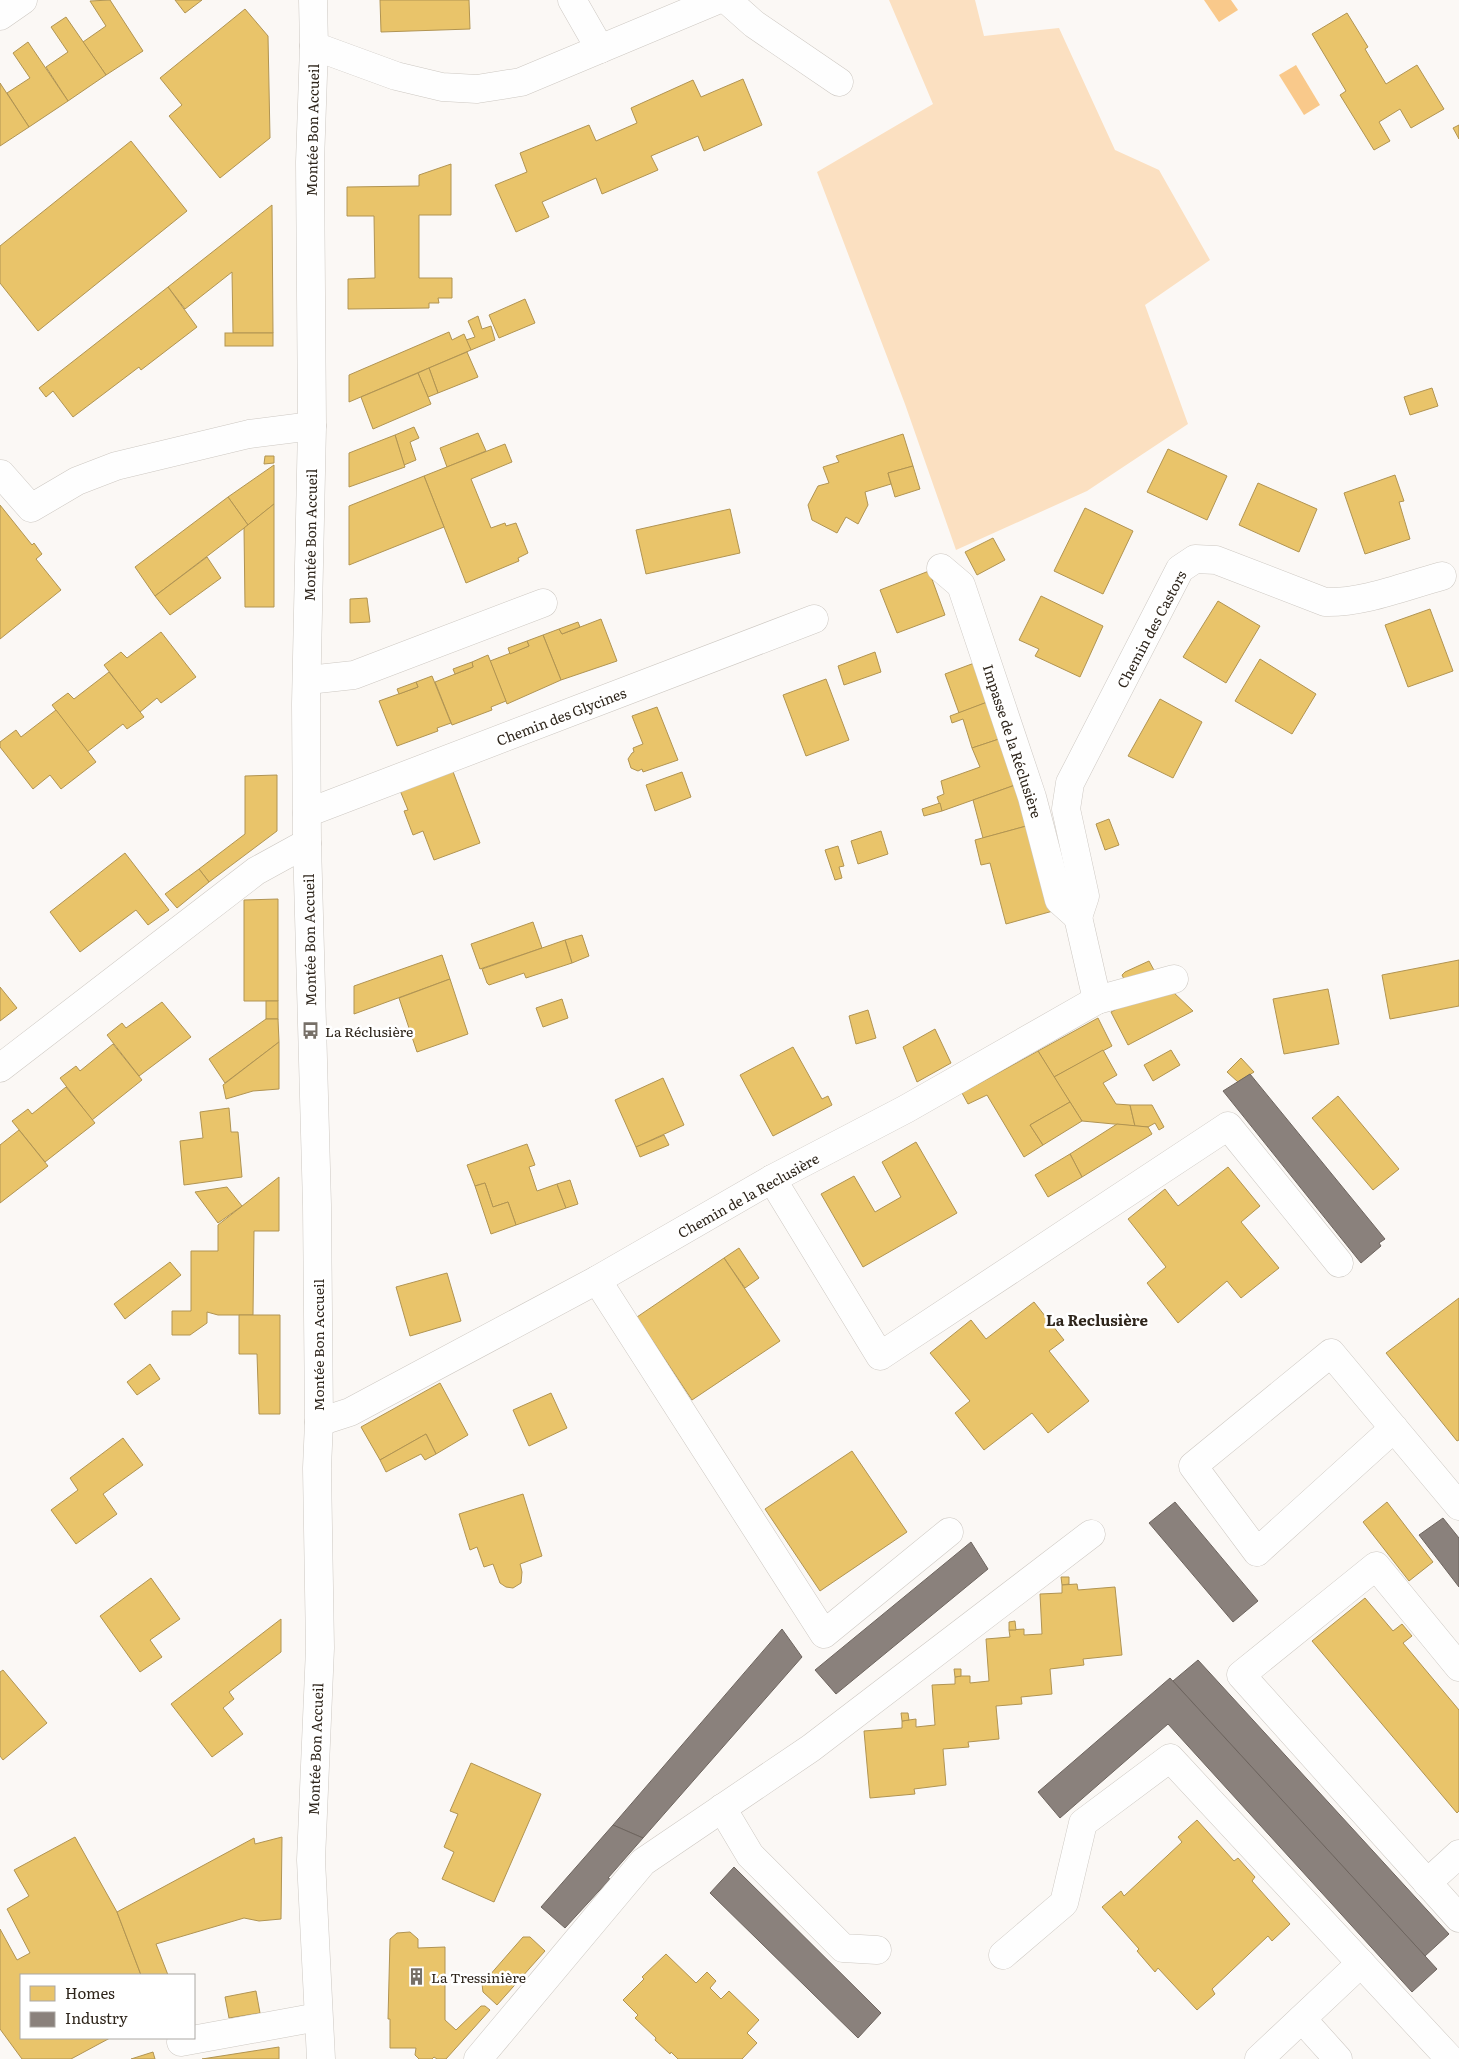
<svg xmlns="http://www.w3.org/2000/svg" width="1459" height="2059" font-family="Literata,serif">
<rect width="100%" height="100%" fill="#fbf8f5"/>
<polygon fill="#fbe0c1" points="889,0 975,0 984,36 1059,28 1115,150 1159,170 1210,260 1145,305 1188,424 1087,491 956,550 905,404 817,172 933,104"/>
<g fill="#f9c98b">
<polygon points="1204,0 1231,0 1238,10 1219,22"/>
<polygon points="1296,65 1320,105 1304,115 1279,75"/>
</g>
<g fill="#e9c46a" stroke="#b19452">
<polygon points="110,0 143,51 106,75 83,42 106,26 90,1"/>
<polygon points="175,0 202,0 185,13"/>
<polygon points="380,0 469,0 470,29 381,32"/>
<polygon points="245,9 268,36 270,138 220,178 169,116 182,105 160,78"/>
<polygon points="1347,13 1368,47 1365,49 1386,84 1417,65 1444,109 1411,128 1400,109 1379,122 1390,141 1374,150 1340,95 1346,91 1312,34"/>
<polygon points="66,17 106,75 68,101 46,67 68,52 51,27"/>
<polygon points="28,42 68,101 29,127 7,93 30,78 13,53"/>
<polygon points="743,79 762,125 704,151 698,136 651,156 658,170 602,194 596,178 542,202 549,217 516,232 495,185 527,172 520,153 589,125 596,141 637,123 631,108 693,80 701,97"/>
<polygon points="0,83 29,127 0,146"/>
<polygon points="1459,125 1459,139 1453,128"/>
<polygon points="131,141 187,211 38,331 0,283 0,246"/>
<polygon points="451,164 451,215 419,215 419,278 452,278 452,298 438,298 439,303 429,303 429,308 348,309 348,279 375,278 374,216 347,216 347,187 419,186 419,175"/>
<polygon points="272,205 273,333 233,333 232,272 185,309 168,287"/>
<polygon points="168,287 197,327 141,370 139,367 73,417 53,391 46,397 39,388"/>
<polygon points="525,299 535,323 499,338 489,315"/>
<polygon points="478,316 482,329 491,326 495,340 471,350 466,340 475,337 468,321"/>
<polygon points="449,332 452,340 464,334 471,350 349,402 349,375"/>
<rect x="225" y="333" width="48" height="13"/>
<polygon points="467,352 478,377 438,393 429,368"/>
<polygon points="429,368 438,393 428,397 418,373"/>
<polygon points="418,373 431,404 373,429 361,397"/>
<polygon points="1432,388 1438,406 1410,415 1404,397"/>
<polygon points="414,427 419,438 410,442 416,460 404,465 395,435"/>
<polygon points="478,433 486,451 447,467 440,448"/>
<polygon points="903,434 913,466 888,473 891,484 865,492 868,505 858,524 846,517 837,533 812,520 808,505 818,486 829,483 823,467 839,462 836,456"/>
<polygon points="395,435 405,467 349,487 349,453"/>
<polygon points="505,444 512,462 471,479 491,528 505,523 506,526 516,523 528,553 518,558 519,561 466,583 424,476"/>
<polygon points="1168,449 1227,476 1207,520 1147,492"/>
<polygon points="265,456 274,456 274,463 264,464"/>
<polygon points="274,465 274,504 248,525 228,497"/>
<polygon points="913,466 920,489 895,497 888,473"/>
<polygon points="1395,475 1404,501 1399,502 1410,539 1365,554 1344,493"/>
<polygon points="424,476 444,527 349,565 349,506"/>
<polygon points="1258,483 1317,509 1299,552 1239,525"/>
<polygon points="228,497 248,525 155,596 135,567"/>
<polygon points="274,504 274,607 245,607 244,528"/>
<polygon points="0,505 32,545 34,543 42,554 36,559 61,590 0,639"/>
<polygon points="1085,508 1133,531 1103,594 1054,571"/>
<polygon points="730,509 740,553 646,574 636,530"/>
<polygon points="993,538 1005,560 977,575 965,552"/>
<polygon points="207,557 221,578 170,615 155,596"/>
<polygon points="929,571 945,615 897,633 880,590"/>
<polygon points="1041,596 1103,626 1080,677 1035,656 1039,649 1019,640"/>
<polygon points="367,598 370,622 350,623 350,599"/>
<polygon points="1218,601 1260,626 1226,683 1183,657"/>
<polygon points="1430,609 1453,671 1408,687 1385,625"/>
<polygon points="601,619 617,661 561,680 543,635 559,629 562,634"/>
<polygon points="578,622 580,627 562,634 559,629"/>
<polygon points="161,632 196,677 161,703 157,698 140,712 104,665 121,652 127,658"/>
<polygon points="543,635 561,680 507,704 490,661 529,646 527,641"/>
<polygon points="527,641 529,646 510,654 508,648"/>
<polygon points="875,652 881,672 844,685 838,666"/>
<polygon points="488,655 506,701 491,707 492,710 452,725 435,682 473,667 472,662"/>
<polygon points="1260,659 1316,694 1292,734 1235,701"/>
<polygon points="472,662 473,667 455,674 453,669"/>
<polygon points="977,662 990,701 959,713 945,674"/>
<polygon points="109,672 144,717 127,729 123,724 87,752 52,705 68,693 74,699"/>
<polygon points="432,676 451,723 437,728 438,731 397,746 379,701 418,687 416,682"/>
<polygon points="826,679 849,740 806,756 783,695"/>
<polygon points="416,682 418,687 399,694 397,689"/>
<polygon points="1160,699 1202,722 1173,778 1128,756"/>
<polygon points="990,701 1002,738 972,748 963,719 952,723 950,716"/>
<polygon points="657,707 678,760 643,772 642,769 638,771 631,768 628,759 632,753 634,752 633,748 643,744 632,716"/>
<polygon points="56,710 96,762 61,789 50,775 33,789 0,747 0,742 16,730 21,737"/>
<polygon points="1002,738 1018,784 942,811 937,797 944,794 941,781 980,767 972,748"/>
<polygon points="452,769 480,843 434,860 423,831 413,835 404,811 408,810 399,788"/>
<polygon points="682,772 691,797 655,811 646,785"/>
<polygon points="277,775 277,831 209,882 199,869 245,834 245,776"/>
<polygon points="1018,784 1030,825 983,838 973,800"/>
<polygon points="940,803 942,811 924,816 922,809"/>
<polygon points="1109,819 1119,845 1105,850 1096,824"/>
<polygon points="1030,825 1053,911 1006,924 990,863 981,865 975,840"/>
<polygon points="881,831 888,854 858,864 851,841"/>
<polygon points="838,846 844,866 839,867 842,878 835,880 825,850"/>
<polygon points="125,853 169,910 148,925 136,910 80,952 50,912"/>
<polygon points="199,869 209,882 177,908 165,894"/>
<polygon points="278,899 278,1001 244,1001 244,900"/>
<polygon points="533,922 542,948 480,969 471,944"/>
<polygon points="582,935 589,956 572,963 565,940"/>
<polygon points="565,940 572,963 526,978 524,973 489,985 487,983 482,969"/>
<polygon points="442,955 450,979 354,1014 354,986"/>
<polygon points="1459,960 1459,1006 1390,1019 1382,975"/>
<polygon points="1149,961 1155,972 1125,981 1122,975 1125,972"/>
<polygon points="450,979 468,1034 417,1052 399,998"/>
<polygon points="0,987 17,1008 0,1021"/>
<polygon points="1328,989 1339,1044 1284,1054 1273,999"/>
<polygon points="1172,991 1193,1011 1128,1045 1111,1012 1143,995"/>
<polygon points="562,999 568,1018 543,1027 536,1008"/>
<rect x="266" y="1001" width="12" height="18"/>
<polygon points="162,1002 191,1037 139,1076 107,1035 122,1023 126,1028"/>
<polygon points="868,1010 876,1038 856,1044 849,1016"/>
<polygon points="1098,1018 1112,1046 1054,1077 1038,1051"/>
<polygon points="266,1019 278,1019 279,1042 225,1083 209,1059"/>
<polygon points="935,1029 951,1063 917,1082 903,1047"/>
<polygon points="279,1042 279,1089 253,1091 226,1099 223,1085"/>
<polygon points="113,1044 142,1080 92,1120 60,1078 76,1066 80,1071"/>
<polygon points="793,1047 822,1099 828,1096 832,1105 773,1136 740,1075"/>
<polygon points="1103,1050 1117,1075 1103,1083 1116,1104 1130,1105 1135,1126 1082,1121 1054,1077"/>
<polygon points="1171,1050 1180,1065 1153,1081 1144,1065"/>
<polygon points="1038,1051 1070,1102 1030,1125 1043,1145 1024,1157 987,1095 968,1104 962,1093"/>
<polygon points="1241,1058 1254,1072 1238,1082 1227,1072"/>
<polygon points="663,1078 684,1125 636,1147 615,1100"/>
<polygon points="66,1087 95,1123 45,1162 12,1121 28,1109 32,1114"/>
<polygon points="1338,1096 1399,1169 1373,1190 1312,1118"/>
<polygon points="1070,1102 1082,1121 1043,1145 1030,1125"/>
<polygon points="1130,1105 1152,1105 1164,1127 1159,1130 1155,1123 1148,1127 1135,1126"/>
<polygon points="229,1108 231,1132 238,1132 242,1177 184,1185 180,1141 203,1138 200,1112"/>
<polygon points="1117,1124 1148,1127 1152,1134 1082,1177 1070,1154"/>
<polygon points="19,1130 48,1166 0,1203 0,1145"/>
<polygon points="664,1135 669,1145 640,1157 636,1147"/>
<polygon points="916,1142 957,1213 863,1267 821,1194 854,1176 875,1212 901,1197 882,1162"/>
<polygon points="527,1144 535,1165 529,1167 537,1191 557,1184 566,1208 516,1225 508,1202 493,1207 485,1183 475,1186 467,1165"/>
<polygon points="1070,1154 1082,1177 1048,1197 1035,1175"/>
<polygon points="1228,1167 1260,1206 1241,1222 1279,1268 1241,1298 1227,1281 1178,1323 1147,1283 1166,1267 1128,1219 1165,1189 1178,1206"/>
<polygon points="279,1177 279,1231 254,1231 253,1315 218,1315 207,1312 207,1323 190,1335 172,1335 172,1311 191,1311 191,1251 218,1251 218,1225"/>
<polygon points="570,1180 578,1204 566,1208 557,1184"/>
<polygon points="485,1183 493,1207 508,1202 516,1225 491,1234 475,1186"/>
<polygon points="227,1187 242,1206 218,1223 195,1192"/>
<polygon points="739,1248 759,1278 745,1288 724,1258"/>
<polygon points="724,1258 780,1341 692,1400 637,1317"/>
<polygon points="170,1262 181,1275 125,1319 114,1304"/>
<polygon points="447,1273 461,1321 410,1336 396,1287"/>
<polygon points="1459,1298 1459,1440 1457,1441 1386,1353"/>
<polygon points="1034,1302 1064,1340 1049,1351 1089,1401 1048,1433 1032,1413 984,1450 955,1413 970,1401 930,1353 971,1320 986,1339"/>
<polygon points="239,1315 280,1315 280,1414 259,1414 257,1354 239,1354"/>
<polygon points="150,1364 160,1379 137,1395 127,1382"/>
<polygon points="440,1383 468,1435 436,1454 426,1434 380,1460 361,1427"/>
<polygon points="551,1393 567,1428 529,1446 513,1410"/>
<polygon points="426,1434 436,1454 425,1460 421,1454 386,1472 380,1460"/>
<polygon points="123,1438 143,1465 103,1494 117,1514 76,1544 51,1510 78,1490 70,1478"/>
<polygon points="852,1451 907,1532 820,1591 765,1509"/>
<polygon points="523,1494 542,1556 520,1564 522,1572 521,1583 513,1588 506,1587 500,1583 493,1564 484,1567 477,1547 470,1550 459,1514"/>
<polygon points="1387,1502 1433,1562 1409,1581 1363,1522"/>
<polygon points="1061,1577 1069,1577 1069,1584 1062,1585"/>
<polygon points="151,1578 180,1619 150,1640 162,1657 140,1672 100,1616"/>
<polygon points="1077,1584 1078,1590 1115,1587 1122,1655 1083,1659 1084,1665 1050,1669 1052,1694 1021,1697 1022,1704 996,1706 999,1739 968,1742 969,1747 943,1749 946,1785 914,1789 915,1794 870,1798 864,1731 902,1728 902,1721 916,1719 916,1727 935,1725 932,1685 955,1684 955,1677 961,1676 970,1676 970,1683 989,1681 986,1639 1010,1637 1009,1630 1024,1629 1024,1635 1042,1634 1040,1594 1062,1593 1062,1585"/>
<polygon points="1365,1598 1393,1631 1402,1624 1412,1636 1403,1643 1459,1710 1459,1811 1457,1813 1312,1641"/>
<polygon points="281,1619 281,1652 229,1692 234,1699 223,1708 243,1734 212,1757 171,1704"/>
<polygon points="1015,1621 1016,1630 1009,1630 1009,1622"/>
<polygon points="954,1669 961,1669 961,1676 955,1677"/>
<polygon points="3,1670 47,1723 3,1760 0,1756 0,1672"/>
<polygon points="901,1713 908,1713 909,1720 902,1721"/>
<polygon points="471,1763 541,1794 494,1902 442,1879 454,1852 444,1847 458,1814 450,1811"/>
<polygon points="1197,1820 1234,1861 1238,1858 1255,1877 1252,1881 1290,1924 1272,1941 1268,1936 1212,1989 1215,1994 1197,2010 1158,1968 1155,1972 1137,1951 1139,1949 1102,1907 1121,1891 1124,1896 1182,1842 1178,1837"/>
<polygon points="75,1837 117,1912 141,1975 21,1975 21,2038 110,2038 71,2059 22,2059 0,2029 0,1929 17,1960 30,1953 7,1909 29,1896 14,1870"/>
<polygon points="282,1837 281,1919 259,1921 244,1918 156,1944 168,1975 141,1975 117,1912 254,1838 255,1844"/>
<polygon points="410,1932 418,1939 418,1948 445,1947 445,2020 456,2030 481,2006 485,2006 490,2010 446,2059 437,2059 434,2057 432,2059 419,2059 415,2055 416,2048 390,2048 390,2019 388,2019 390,1939 397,1933"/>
<polygon points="523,1937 530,1937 545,1951 497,2005 483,1992 482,1984"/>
<polygon points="666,1954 696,1983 707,1972 716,1981 710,1988 721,1999 729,1991 759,2020 747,2033 757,2043 742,2059 678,2059 671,2052 670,2054 655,2040 656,2038 635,2018 638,2015 623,2000 644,1979 642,1977"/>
<polygon points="256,1991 260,2013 229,2018 225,1997"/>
<polygon points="279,2047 279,2059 202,2059"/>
<polygon points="153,2052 155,2059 131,2059"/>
</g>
<g fill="#8a817c" stroke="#6e655f">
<polygon points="1250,1074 1385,1239 1379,1243 1381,1246 1361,1263 1223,1091"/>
<polygon points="1175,1502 1258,1601 1233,1622 1149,1523"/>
<polygon points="1443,1518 1459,1538 1459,1587 1419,1535"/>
<polygon points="971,1542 988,1569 836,1694 815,1670"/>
<polygon points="782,1629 802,1657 643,1838 613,1825"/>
<polygon points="1198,1660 1449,1934 1425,1956 1173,1681"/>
<polygon points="1170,1678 1437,1969 1412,1992 1168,1724 1060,1818 1038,1792"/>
<polygon points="613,1825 643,1838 608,1878 610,1879 565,1928 541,1907"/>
<polygon points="734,1867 881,2013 858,2038 710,1893"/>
</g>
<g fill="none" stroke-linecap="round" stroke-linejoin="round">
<defs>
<g id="minor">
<polyline points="572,0 600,49"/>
<polyline points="727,0 754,24 839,82"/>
<polyline points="0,16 23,0"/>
<polyline points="314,46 396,76 442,87 477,89 521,82 717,0"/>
<polyline points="0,475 1,474 31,508 77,481 116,466 249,434 312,426"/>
<polyline points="941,568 961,585 1032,797 1059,900 1078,917"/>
<polyline points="308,680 354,675 543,603"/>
<polyline points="307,813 814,619"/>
<path d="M1078 917 1085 896 1066 809 1070 783 1180 569 1195 559 1216 560 1325 602C1364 603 1405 586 1442 576"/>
<polyline points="1097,1000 1174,979"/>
<polyline points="0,1068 256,871 307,843"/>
<polyline points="772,1179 880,1356 1228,1126 1339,1263"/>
<polyline points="597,1280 824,1634 949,1532"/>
<polyline points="319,1422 350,1412 597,1280 772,1179 906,1109 1097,1000 1078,917"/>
<polyline points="1394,1428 1257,1552 1193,1466 1331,1353 1459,1506"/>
<polyline points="1459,1667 1376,1566 1241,1675 1459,1918"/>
<polyline points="722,1808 750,1855 843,1948 877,1950"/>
<polyline points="1427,1883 1459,1854"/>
<polyline points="1003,1955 1064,1903 1083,1823 1170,1758 1450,2059"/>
<polyline points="1302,2019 1338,2059"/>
<polyline points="181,2042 318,2017"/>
<polyline points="478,2059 643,1862 811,1748 1091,1534"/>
<polyline points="1259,2059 1361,1963"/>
</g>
<polyline id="major" points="313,0 314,46 310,162 312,426 306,704 307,843 317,1205 319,1422 317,1468 320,1648 311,1860 321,2059"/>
</defs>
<use href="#minor" stroke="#cdc8c2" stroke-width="29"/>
<use href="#major" stroke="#cdc8c2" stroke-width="29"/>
<use href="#minor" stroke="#fefefe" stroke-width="28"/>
<use href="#major" stroke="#fefefe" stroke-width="28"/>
</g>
<defs>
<symbol id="bus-bare" viewBox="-9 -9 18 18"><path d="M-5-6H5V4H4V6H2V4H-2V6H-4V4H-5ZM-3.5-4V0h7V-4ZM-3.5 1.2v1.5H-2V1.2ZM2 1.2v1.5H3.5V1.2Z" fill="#766f67" stroke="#fff" stroke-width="2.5" paint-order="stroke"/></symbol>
<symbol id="building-bare" viewBox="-9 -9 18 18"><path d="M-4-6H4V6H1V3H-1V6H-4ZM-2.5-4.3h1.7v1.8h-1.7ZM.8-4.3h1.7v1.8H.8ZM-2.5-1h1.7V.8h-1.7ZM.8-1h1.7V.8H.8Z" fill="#766f67" stroke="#fff" stroke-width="2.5" paint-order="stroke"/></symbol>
</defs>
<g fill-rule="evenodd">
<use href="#bus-bare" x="298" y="1018" width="25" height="25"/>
<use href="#building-bare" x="404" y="1964" width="25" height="25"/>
</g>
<g text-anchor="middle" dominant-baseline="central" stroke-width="5" stroke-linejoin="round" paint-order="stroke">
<g font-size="14" fill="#2e251b" stroke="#fff">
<text transform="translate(312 130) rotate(-89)">Montée Bon Accueil</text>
<text transform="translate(310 535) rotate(-89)">Montée Bon Accueil</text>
<text transform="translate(1151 629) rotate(-62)">Chemin des Castors</text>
<text transform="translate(561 716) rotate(-21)">Chemin des Glycines</text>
<text transform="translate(1013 741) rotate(72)">Impasse de la Réclusière</text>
<text transform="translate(309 940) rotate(-91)">Montée Bon Accueil</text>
<text transform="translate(748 1195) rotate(-29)">Chemin de la Reclusière</text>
<text transform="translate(318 1345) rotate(-90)">Montée Bon Accueil</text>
<text transform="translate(315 1749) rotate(-88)">Montée Bon Accueil</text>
</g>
<g font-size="14" fill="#2e251b" stroke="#fff" text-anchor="start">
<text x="325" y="1031">La Réclusière</text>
<text x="431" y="1977">La Tressinière</text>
</g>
<g font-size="15" font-weight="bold" fill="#2e251b" stroke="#fff">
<text x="1097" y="1319">La Reclusière</text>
</g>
</g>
<rect x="20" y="1974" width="175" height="65" fill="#ffffff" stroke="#aba8a4"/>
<rect x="30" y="1986" width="25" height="15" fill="#e9c46a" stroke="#aba8a4"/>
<text x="65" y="1999" font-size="15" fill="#2e251b">Homes</text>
<rect x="30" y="2012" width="25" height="15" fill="#8a817c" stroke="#aba8a4"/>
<text x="65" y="2024" font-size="15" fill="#2e251b">Industry</text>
</svg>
